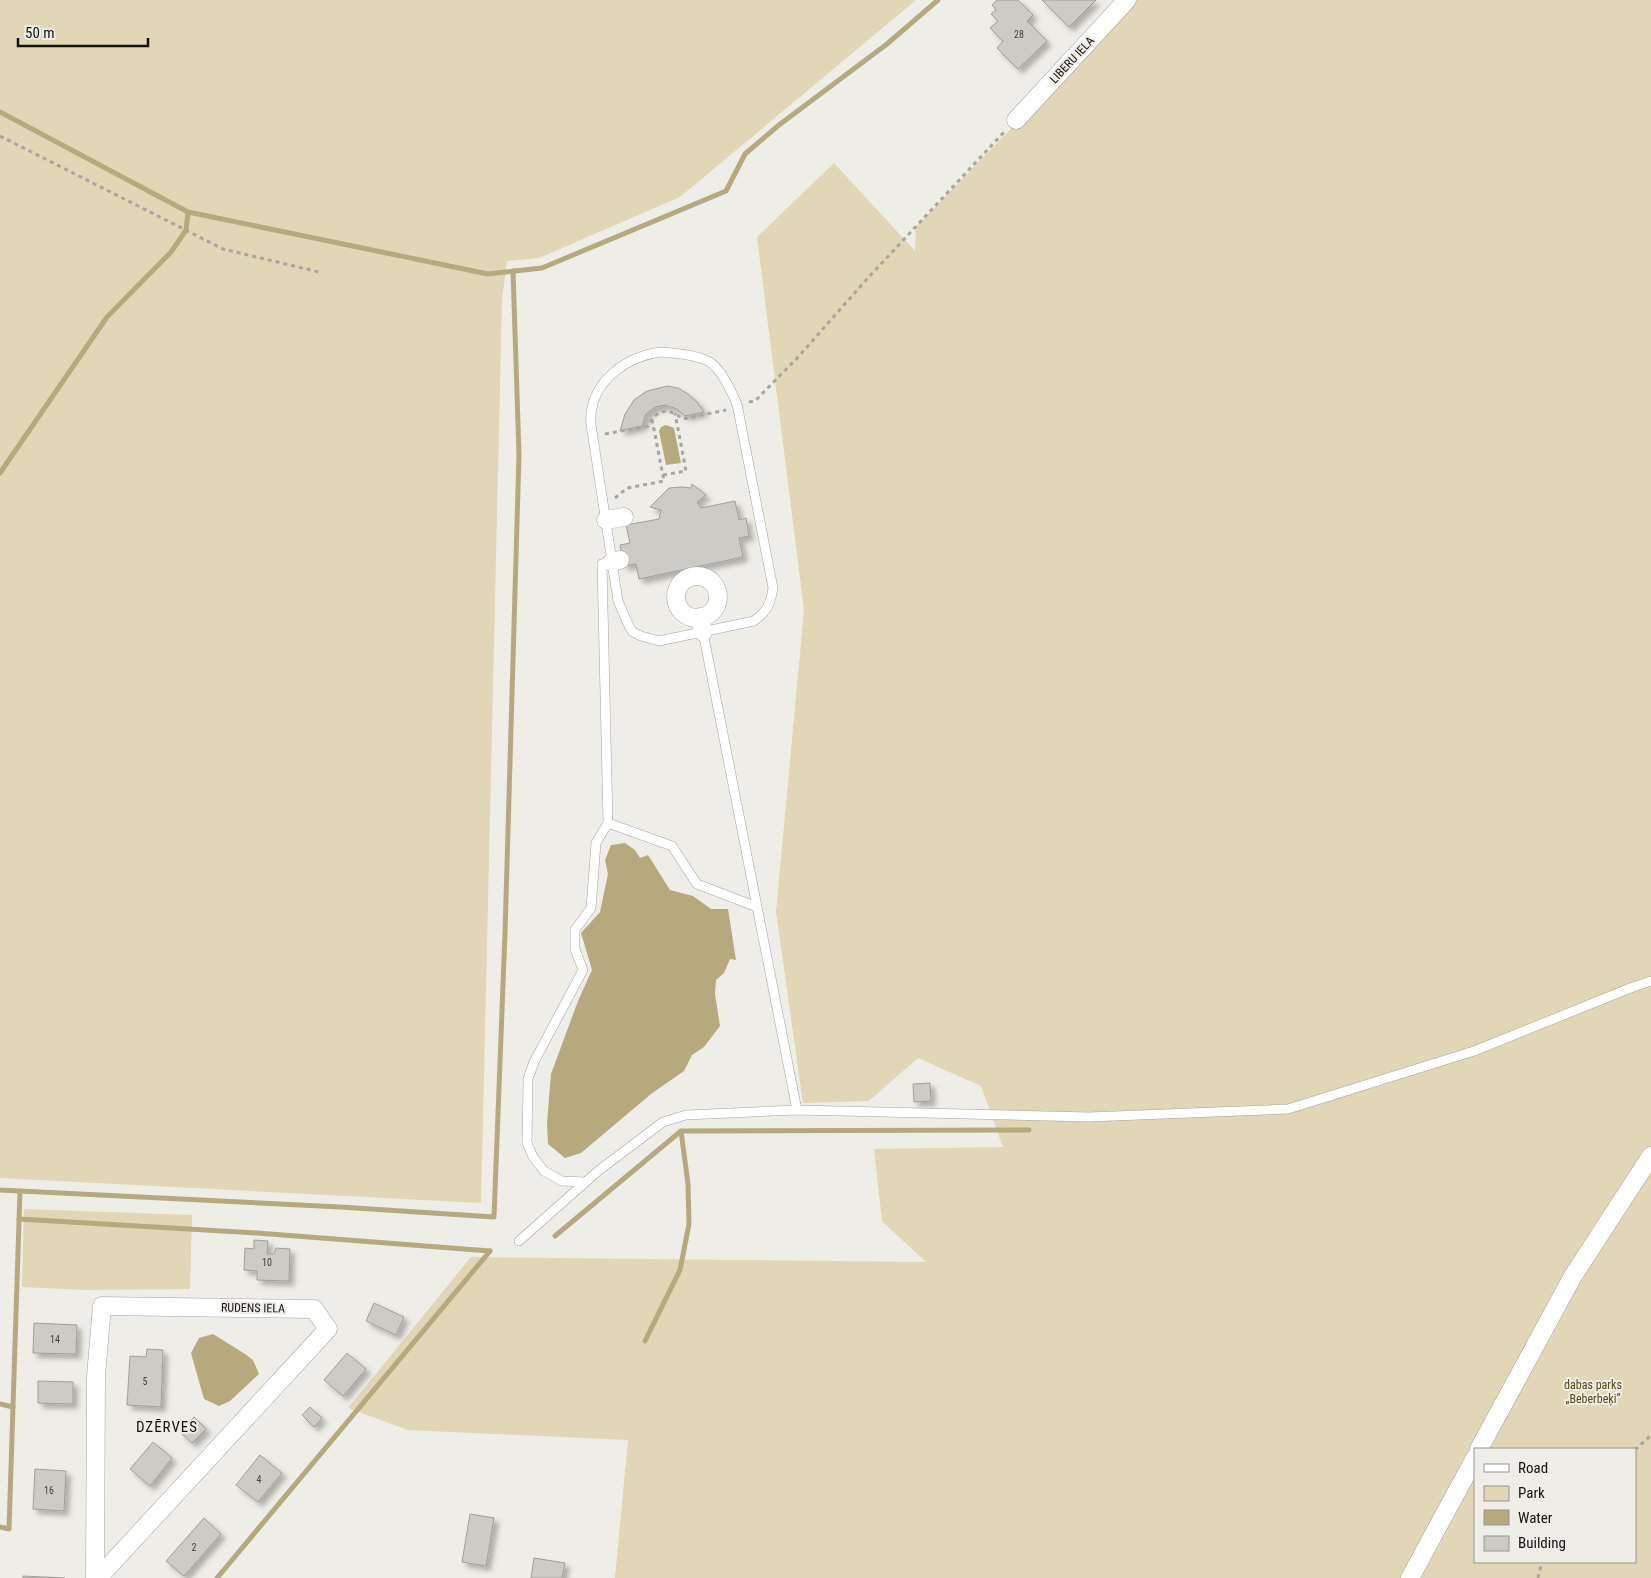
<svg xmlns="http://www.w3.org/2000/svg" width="1651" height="1578" font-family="'Roboto Condensed',sans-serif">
<defs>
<filter id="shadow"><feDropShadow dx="4.5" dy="4.5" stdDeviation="2.5" flood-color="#0004"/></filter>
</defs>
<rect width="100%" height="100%" fill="#efede7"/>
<g fill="#e1d6b5" fill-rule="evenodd">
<polygon points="0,0 916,0 680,197 539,258 507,261 502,299 481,1203 0,1178"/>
<path d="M1135 0H1651V1578H615L628 1440 408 1430 348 1408 471 1257 926 1262 882 1221 874 1149 1003 1147 981 1086 918 1058 869 1101 803 1103 776 912 804 610 757 237 834 163 915 251 916 227ZM1475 1449H1635V1562H1475Z"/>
<polygon points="24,1209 192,1215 190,1289 84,1290 22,1287"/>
</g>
<g fill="#b7a97e">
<polygon points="666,425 674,428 681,463 666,465 659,431 661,427"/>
<polygon points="625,843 635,850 640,858 648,855 670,890 693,896 711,909 728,909 736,960 730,959 724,973 716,980 715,994 720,1026 704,1047 692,1055 684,1071 651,1094 581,1153 565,1158 548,1144 547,1123 551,1074 578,1001 592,970 581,933 600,912 608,874 605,860 611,845"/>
<polygon points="213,1334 245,1354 253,1360 259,1374 230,1401 219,1406 204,1399 191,1353 199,1338"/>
</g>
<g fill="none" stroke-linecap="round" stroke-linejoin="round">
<g stroke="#b7a97e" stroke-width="5">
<polyline points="0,112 188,212 488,274 542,268 726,191 745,154 779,125 887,44 938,0"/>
<polyline points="0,473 107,317 171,252 186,230 188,212"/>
<polyline points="0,1190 340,1207 494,1217 505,933 519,455 513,271"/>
<polyline points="19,1219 257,1233 490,1251"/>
<polyline points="555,1236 681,1131 1029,1130"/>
<polyline points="645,1341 680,1270 689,1224 688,1184 681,1131"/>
<polyline points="0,1404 13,1407"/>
<polyline points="0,1527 9,1529 20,1191"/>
<polyline points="217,1578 490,1251"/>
</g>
</g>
<g fill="#cdcbc5" stroke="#9f9e97" filter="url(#shadow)">
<polygon points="997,0 1018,0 1033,15 1027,21 1047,41 1018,69 997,48 1003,41 990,28 998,21 991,14 996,10 992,5"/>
<polygon points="1042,0 1096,0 1069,27"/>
<polygon points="667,386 678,388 688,394 697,402 704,412 685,416 677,409 665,405 655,407 646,414 642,426 620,431 625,414 634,400 647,391"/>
<polygon points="692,484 706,495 697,502 701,508 735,501 739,520 746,518 749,536 739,538 743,557 639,579 636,564 624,566 620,545 630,543 626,525 659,519 661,510 650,507 669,488 681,487 691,488"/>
<polygon points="930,1083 931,1101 914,1102 913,1084"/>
<polygon points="254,1240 268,1241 267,1254 274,1254 276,1248 290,1249 289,1281 257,1280 257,1271 244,1270 245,1248 254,1249"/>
<polygon points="374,1303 404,1317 396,1335 366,1321"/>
<polygon points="34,1323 77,1325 76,1354 33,1353"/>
<polygon points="147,1349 163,1350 161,1407 127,1405 130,1356 146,1357"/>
<polygon points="347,1353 366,1369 343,1396 324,1380"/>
<polygon points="38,1381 73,1382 73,1404 38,1403"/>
<polygon points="310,1407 322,1418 314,1427 302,1415"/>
<polygon points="194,1417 206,1429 192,1443 180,1432"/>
<polygon points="153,1442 172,1458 150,1486 130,1469"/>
<polygon points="260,1455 282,1473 258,1502 236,1485"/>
<polygon points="35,1469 66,1471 64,1511 33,1509"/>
<polygon points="470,1514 494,1518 486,1566 462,1562"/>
<polygon points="204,1518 221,1534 184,1576 166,1561"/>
<polygon points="534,1558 565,1563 562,1578 531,1578"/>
<polygon points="23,1576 65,1578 23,1578"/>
</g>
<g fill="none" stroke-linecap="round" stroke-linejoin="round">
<defs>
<g id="lane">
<path d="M661 352C675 353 696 355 708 361 721 368 731 391 737 404L773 588C770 605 768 610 754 621L659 641 641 636 633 632 629 626 618 601 592 431C591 426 590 420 591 415 594 379 628 356 661 352Z"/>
<polyline points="612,562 602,564 608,823 672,846 697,884 757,907"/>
<polyline points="703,632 797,1110"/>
<polyline points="585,1182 562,1181 544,1171 533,1157 527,1143 528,1079 534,1062 583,970 575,949 575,930 591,908 596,843 608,823"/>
<polyline points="519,1241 598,1171 663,1122 686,1115 797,1110 1089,1117 1288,1109 1474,1051 1633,987 1651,981"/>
</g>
<g id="street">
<polyline points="1016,120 1127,0"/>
<polyline points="606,520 624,517"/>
<polyline points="612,562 620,560"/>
<circle cx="697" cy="597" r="21"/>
<polyline points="700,617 703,632"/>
<polyline points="1479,1449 1573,1276 1651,1156"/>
<polyline points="95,1578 96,1376 102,1306 314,1309 328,1329 98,1578"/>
<polyline points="1410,1578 1475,1458"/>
</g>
</defs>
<use href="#lane" stroke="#a5a39d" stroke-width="10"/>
<use href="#street" stroke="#a5a39d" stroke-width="19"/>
<g stroke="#a7a5a0" stroke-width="3" stroke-dasharray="4 4" stroke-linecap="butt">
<polyline points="0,136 223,249 319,272"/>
<polyline points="749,402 755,401 800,355 867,279 1005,131"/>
<path d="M605 434 648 426C657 409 667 407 683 419L726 410"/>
<polyline points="663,475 686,471 675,413"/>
<polyline points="615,498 627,488 664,481 652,419"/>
<polyline points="1635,1450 1651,1435"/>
<polyline points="1538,1578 1542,1562"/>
</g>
<use href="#lane" stroke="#fff" stroke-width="9"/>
<use href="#street" stroke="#fff" stroke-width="18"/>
</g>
<g text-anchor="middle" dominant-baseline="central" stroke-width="4" stroke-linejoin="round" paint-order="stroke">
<g font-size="10" fill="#41403c">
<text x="1019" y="34">28</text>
<text x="267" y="1262">10</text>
<text x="55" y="1339">14</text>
<text x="145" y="1381">5</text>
<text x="259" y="1479">4</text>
<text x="49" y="1490">16</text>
<text x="194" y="1547">2</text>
</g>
<g font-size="12" fill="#12110f" stroke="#efede7">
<text transform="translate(1072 60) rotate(-47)">LIBERU IELA</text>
<text transform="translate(253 1308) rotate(1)">RUDENS IELA</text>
</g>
<g font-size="12" fill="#574814" stroke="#efede7">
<text x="1593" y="1385">dabas parks<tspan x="1593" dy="14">„Beberbeķi”</tspan></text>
</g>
<g font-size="15" letter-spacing="1" fill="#12110f" stroke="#efede7">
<text x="167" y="1427">DZĒRVES</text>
</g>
</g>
<rect x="1474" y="1448" width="162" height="115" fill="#efede7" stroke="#979591"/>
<rect x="1484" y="1464" width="25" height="8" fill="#ffffff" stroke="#979591"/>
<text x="1518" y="1473" font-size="15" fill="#12110f">Road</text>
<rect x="1484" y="1486" width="25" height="15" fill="#e1d6b5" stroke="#979591"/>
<text x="1518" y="1498" font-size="15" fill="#12110f">Park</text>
<rect x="1484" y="1510" width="25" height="15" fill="#b7a97e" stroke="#979591"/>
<text x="1518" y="1523" font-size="15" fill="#12110f">Water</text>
<rect x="1484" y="1536" width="25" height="15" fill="#cdcbc5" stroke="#979591"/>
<text x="1518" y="1548" font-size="15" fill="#12110f">Building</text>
<path d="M18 38v8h130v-8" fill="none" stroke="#12110f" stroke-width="2.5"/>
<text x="25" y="38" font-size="15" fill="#12110f" stroke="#efede7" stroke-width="4" paint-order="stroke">50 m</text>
</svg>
